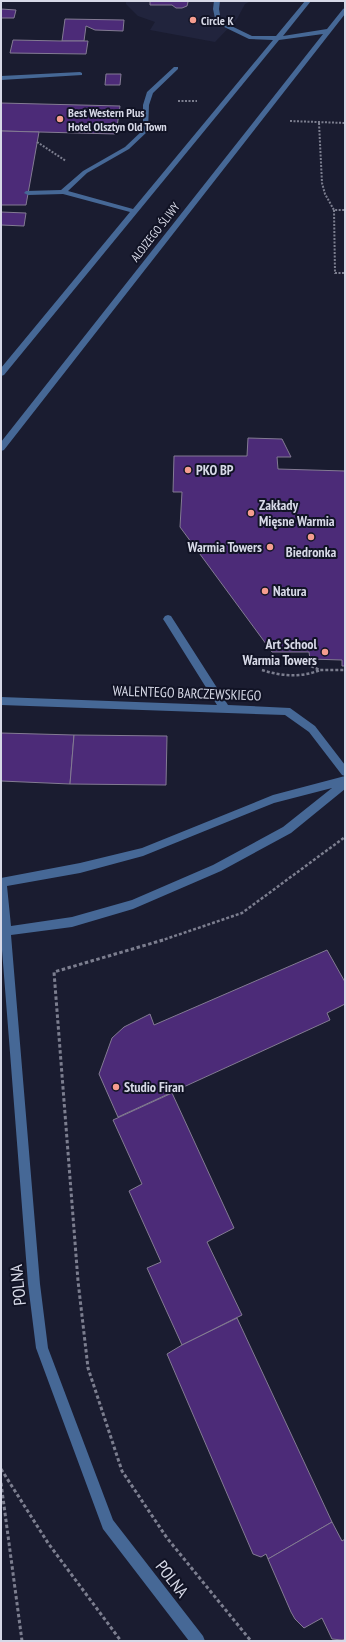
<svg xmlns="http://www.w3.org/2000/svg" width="346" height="1642" font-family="'PT Sans Narrow',sans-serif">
<rect width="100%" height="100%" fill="#1a1c30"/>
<polygon fill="#21243d" points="126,1 251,1 245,4 237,19 215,42 150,30 155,22 138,16 126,4"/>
<g fill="#4c2b78" stroke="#837b93">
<polygon points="150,1 185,1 188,2 187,6 182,8 176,8 172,5 150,5"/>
<polygon points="1,9 16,10 14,18 1,18"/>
<polygon points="65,19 124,20 123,31 95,30 86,26 84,41 62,41"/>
<polygon points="13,40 62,41 88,41 86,54 10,53"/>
<polygon points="106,74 121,74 120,85 105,85"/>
<polygon points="1,103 120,106 116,134 1,131"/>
<polygon points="1,131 39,132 26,205 1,205"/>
<polygon points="1,212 26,213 24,226 1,225"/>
<polygon points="248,438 282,439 291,457 277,457 278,469 345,471 345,666 342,666 342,660 310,659 309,652 272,652 180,527 182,492 173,492 174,456 247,456"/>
<polygon points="1,733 74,735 70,784 1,781"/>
<polygon points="74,735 167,736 166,785 70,784"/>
<polygon points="327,950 345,982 345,1004 327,1013 330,1020 118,1117 99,1074 112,1038 124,1027 150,1014 154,1025"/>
<polygon points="172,1093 234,1228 207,1242 242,1315 182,1345 147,1268 161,1262 129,1191 142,1184 113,1120"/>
<polygon points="237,1318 332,1522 268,1559 266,1554 261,1557 253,1554 167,1354 182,1345"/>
<polygon points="332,1522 342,1541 345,1539 345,1639 342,1640 332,1639 322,1618 304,1628 295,1619 291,1612 268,1559"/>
</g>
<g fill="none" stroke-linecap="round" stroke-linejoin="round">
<g stroke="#7c7e8f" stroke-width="2" stroke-dasharray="2 1.5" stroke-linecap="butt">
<polyline points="178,101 197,101"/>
<polyline points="290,121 345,123"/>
<polyline points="319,123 322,183 325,194 334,210 345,210"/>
<polyline points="37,142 66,161"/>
<polyline points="334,210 335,273 345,273"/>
</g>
<g stroke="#7c7e8f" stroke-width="2.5" stroke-dasharray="3 2" stroke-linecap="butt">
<polyline points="302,662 320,670 345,670"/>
<path d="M262 670C281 676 301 678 320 670"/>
<polyline points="160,941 242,913 345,837"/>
</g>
<g stroke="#7c7e8f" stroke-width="3" stroke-dasharray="3.5 2.5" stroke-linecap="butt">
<polyline points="163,940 54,972 78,1281 88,1368 122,1471 167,1538 251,1641"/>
<polyline points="1,1469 48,1543 121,1641"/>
<polyline points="1,1483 22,1641"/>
</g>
<g fill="#466896" fill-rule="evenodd">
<polygon points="214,1 220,1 219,9 221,21 252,36 276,36 305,1 311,1 283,36 327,29 343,9 345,8 345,14 4,450 1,451 1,442 323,34 279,40 4,375 1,376 1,368 130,212 63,194 28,195 24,193 26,191 61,190 83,171 125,147 143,130 143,105 147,92 174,67 178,67 178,69 153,93 149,105 148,131 129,149 87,173 68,191 133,209 273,40 249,39 216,23 213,9"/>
<polygon points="80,72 82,73 82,75 1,80 1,76"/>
<path d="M168 615 171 616 228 705 290 708 315 726 345 765V789L291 833 221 871 133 909 72 927 11 935 40 1284 48 1348 113 1520 203 1636 205 1641H189L103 1529 36 1348 28 1284 1 937V878L80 863 142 848 273 795 345 776 342 775 309 732 285 715 1 705V697L217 705 165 622 163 619 165 616ZM332 788 283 827 213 865 132 900 72 917 11 926 7 886 80 873 143 856 274 803Z"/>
</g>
</g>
<g fill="#f59d8f" stroke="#111325" stroke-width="1.5">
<circle cx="193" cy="20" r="4"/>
<circle cx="60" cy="119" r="4"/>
<circle cx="188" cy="470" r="4"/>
<circle cx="251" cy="513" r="4"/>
<circle cx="311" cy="537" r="4"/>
<circle cx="270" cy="547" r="4"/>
<circle cx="265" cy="591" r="4"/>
<circle cx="325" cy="652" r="4"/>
<circle cx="116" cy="1087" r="4"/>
</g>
<g text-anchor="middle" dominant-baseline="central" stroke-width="4" stroke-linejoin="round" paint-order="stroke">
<g font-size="12" font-weight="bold" fill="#d7d9e7" stroke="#111325" text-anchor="start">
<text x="201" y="20">Circle K</text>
<text x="68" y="112">Best Western Plus<tspan x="68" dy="14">Hotel Olsztyn Old Town</tspan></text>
</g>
<g font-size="12" fill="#d7d9e7" stroke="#111325">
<text transform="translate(155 232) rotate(-52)">ALOJZEGO ŚLIWY</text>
</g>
<g font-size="14" font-weight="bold" fill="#d7d9e7" stroke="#111325" text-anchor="start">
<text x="196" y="470">PKO BP</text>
<text x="259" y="505">Zakłady<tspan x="259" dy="16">Mięsne Warmia</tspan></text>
<text x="262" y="547" text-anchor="end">Warmia Towers</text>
<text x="311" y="552" text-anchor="middle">Biedronka</text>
<text x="273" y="591">Natura</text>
<text x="317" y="644" text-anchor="end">Art School<tspan x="317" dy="16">Warmia Towers</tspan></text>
<text x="124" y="1087">Studio Firan</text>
</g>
<g font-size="14" fill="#d7d9e7" stroke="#111325">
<text transform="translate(187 693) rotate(2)">WALENTEGO BARCZEWSKIEGO</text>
</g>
<g font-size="17" fill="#d7d9e7" stroke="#111325">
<text transform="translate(18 1285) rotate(-96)">POLNA</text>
<text transform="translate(172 1579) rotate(52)">POLNA</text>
</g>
</g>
<rect width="346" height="1642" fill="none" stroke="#d7d9e7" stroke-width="4"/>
</svg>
